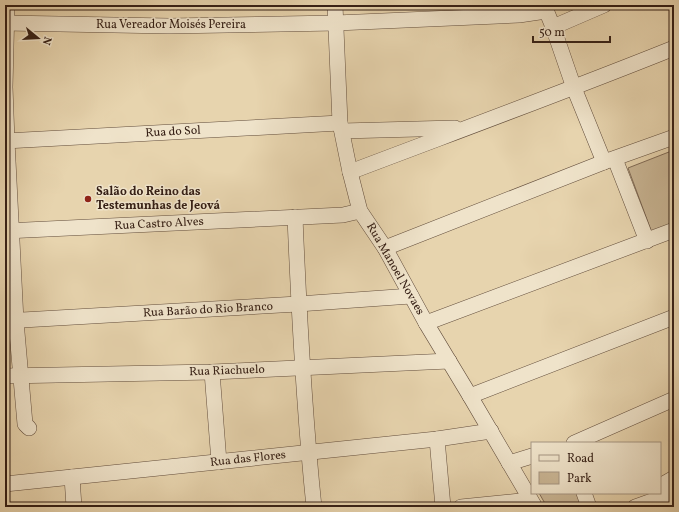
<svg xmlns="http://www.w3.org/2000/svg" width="679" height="512" font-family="Vollkorn,serif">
<rect width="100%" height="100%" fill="#e7d4ae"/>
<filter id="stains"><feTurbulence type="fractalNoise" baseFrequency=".005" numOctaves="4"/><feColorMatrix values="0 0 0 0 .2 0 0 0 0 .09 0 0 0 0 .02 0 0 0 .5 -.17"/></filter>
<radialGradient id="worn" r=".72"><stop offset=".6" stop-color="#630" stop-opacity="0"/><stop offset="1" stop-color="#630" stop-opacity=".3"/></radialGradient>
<g fill="#c9b594" stroke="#806a55">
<polygon points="674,150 674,224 652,233 628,168"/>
<polygon points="539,493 580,493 584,507 547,507"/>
</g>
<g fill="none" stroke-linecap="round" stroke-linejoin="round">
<defs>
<g id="minor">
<polyline points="7,5 5,87 7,141 16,321 25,424 29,428"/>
<polyline points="335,5 340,123 350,172 360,211 385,248 426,323 470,396 535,507"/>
<polyline points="544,5 553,27 574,88 604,162"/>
<polyline points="5,23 169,26 336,23 519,15 546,11"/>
<polyline points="553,27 604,5"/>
<polyline points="342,131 455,128"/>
<polyline points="5,141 340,123"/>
<polyline points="615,159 647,241"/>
<path d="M350 172C458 131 567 91 674 48"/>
<path d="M295 217C299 314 304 411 314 507"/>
<polyline points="5,231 343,215 360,211"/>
<polyline points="385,248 604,162 674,137"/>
<polyline points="5,321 298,304 411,296"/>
<polyline points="426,323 674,230"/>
<polyline points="212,372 219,462"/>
<polyline points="5,376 212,372 449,361"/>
<polyline points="470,396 674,317"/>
<polyline points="437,439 443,507"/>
<polyline points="574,443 674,399"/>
<polyline points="509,463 532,456"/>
<polyline points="72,477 74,507"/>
<polyline points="5,484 437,439 491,431"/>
<polyline points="660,486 674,478"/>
<polyline points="584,493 589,507"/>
<polyline points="461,507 530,500"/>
<polyline points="635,507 674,493"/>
</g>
</defs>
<use href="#minor" stroke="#624d3c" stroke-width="16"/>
<use href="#minor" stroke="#efe3ca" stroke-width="15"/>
</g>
<circle fill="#8f2418" stroke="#efe3ca" stroke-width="1.5" cx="88" cy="199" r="4"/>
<g text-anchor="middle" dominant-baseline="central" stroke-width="3" stroke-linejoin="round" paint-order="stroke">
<g font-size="12" fill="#362016" stroke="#efe3ca">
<text x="171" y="25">Rua Vereador Moisés Pereira</text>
<text transform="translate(173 132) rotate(-3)">Rua do Sol</text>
<text transform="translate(159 224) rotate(-3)">Rua Castro Alves</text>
<text transform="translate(395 269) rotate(60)">Rua Manoel Novaes</text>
<text transform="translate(208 310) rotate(-3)">Rua Barão do Rio Branco</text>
<text transform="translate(227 371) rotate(-2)">Rua Riachuelo</text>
<text transform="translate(248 459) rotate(-6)">Rua das Flores</text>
</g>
<g font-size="12" font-weight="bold" fill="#362016" stroke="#efe3ca" text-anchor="start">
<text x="96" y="192">Salão do Reino das<tspan x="96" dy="14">Testemunhas de Jeová</tspan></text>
</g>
</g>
<rect width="679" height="512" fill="none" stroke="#e7d4ae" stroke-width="20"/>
<rect x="6" y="6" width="667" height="500" fill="none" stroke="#362016" stroke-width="2"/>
<rect x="10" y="10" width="659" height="492" fill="none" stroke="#362016"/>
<rect x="531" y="442" width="130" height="52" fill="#efe3ca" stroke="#a59582"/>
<rect x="539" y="455" width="20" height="6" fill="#efe3ca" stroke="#a59582"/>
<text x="567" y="462" font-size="12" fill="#362016">Road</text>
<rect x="539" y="472" width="20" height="12" fill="#c9b594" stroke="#a59582"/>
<text x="567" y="482" font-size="12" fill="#362016">Park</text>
<g transform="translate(38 38) rotate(108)" stroke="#efe3ca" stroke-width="3" paint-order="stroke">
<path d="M0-3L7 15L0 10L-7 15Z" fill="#362016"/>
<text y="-6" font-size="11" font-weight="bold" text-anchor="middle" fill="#362016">N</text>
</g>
<path d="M533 36v6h77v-6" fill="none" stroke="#362016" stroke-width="2"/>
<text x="539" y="36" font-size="12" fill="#362016" stroke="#efe3ca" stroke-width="3" paint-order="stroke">50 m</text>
<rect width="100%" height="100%" filter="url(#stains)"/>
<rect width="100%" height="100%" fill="url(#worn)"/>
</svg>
